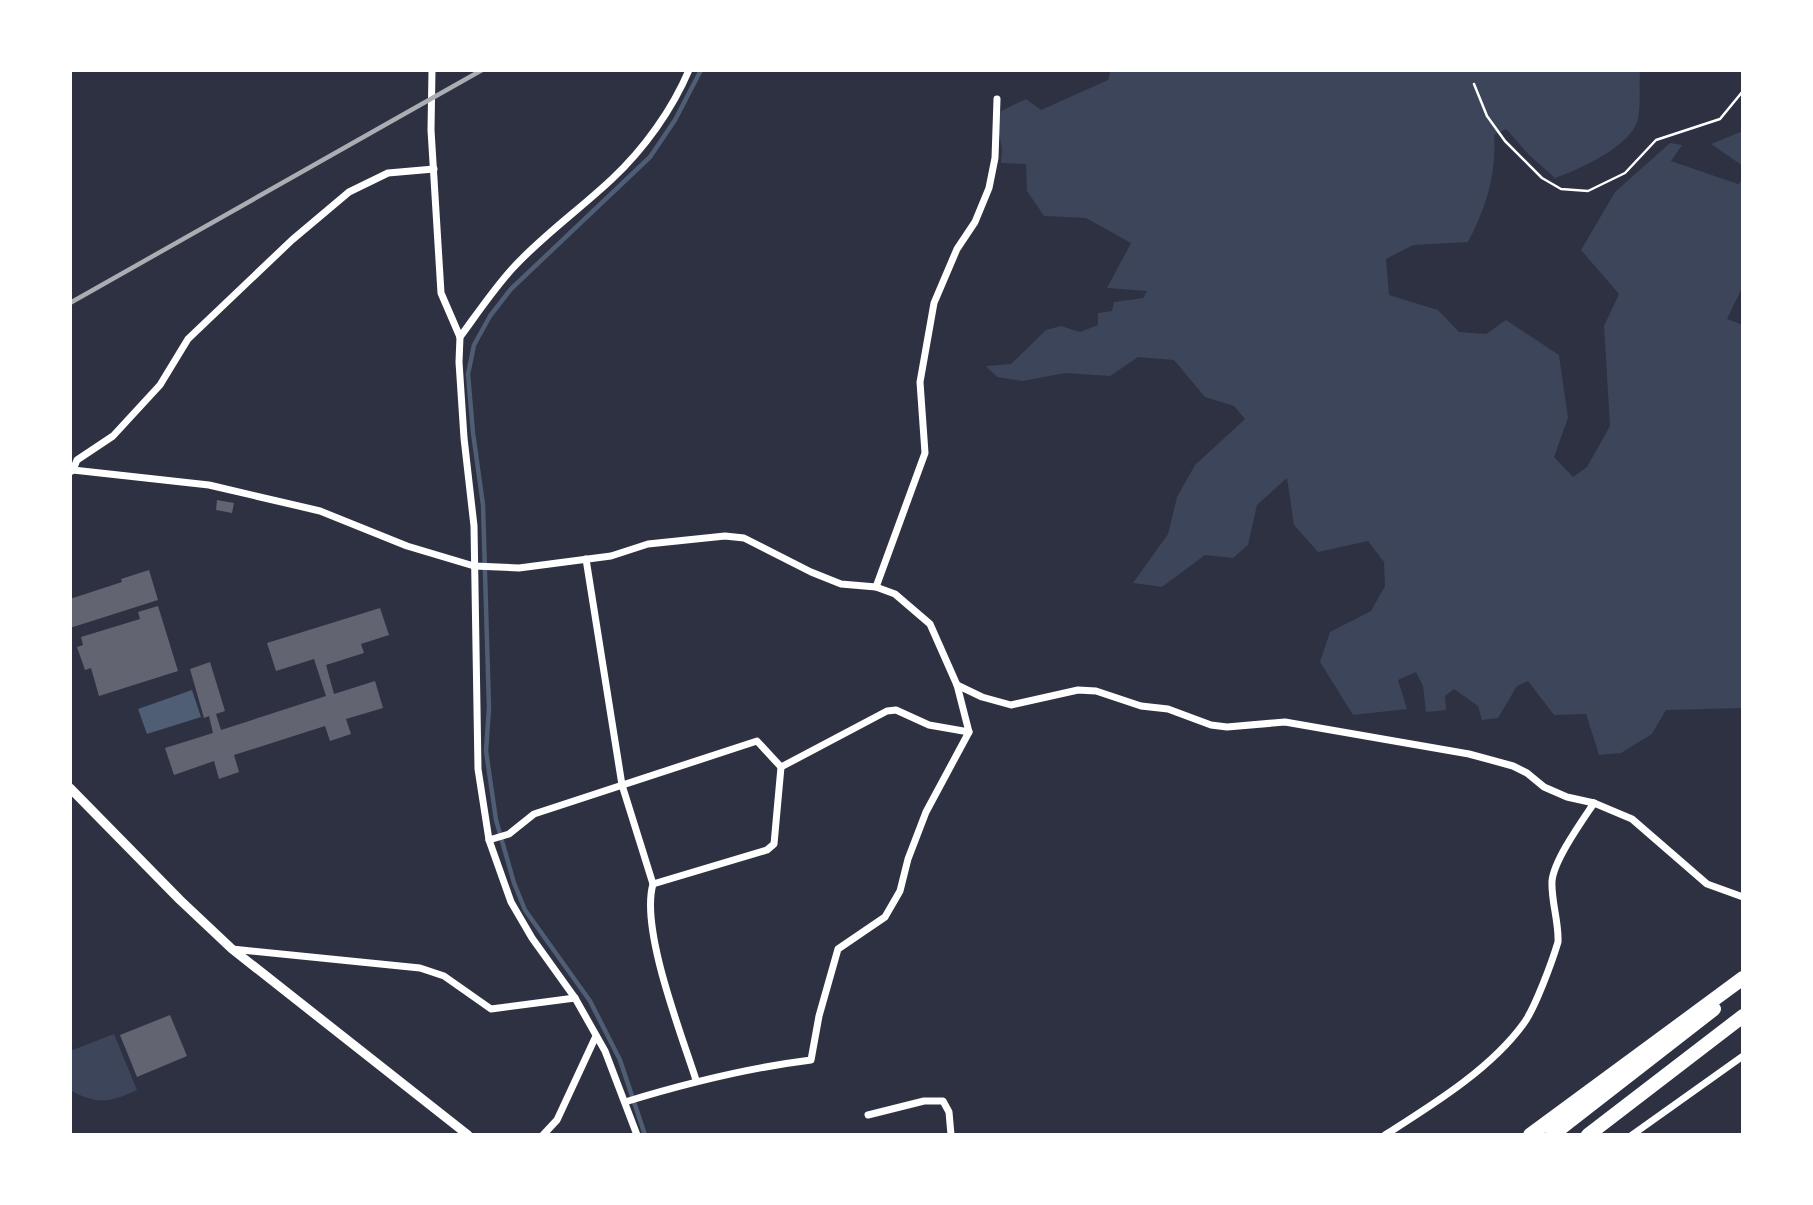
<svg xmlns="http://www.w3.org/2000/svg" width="1813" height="1205" font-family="Cabin,sans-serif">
<rect width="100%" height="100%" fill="#2d3142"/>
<g fill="#3c4559">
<path d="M1111 70H1640C1639 86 1641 104 1638 119 1632 146 1578 170 1555 178L1529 155 1506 129 1494 135C1497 173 1486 208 1468 242L1413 245 1386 259 1389 295 1438 310 1459 332 1486 334 1506 320 1559 355 1568 418 1554 457 1573 477 1587 467 1610 426 1604 326 1619 294 1581 250 1615 192 1670 143 1682 145 1671 161 1738 184 1743 180V286L1727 319 1743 325V708L1666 710 1652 734 1621 753 1599 755 1586 714 1554 715 1528 681 1517 686 1498 718 1482 720 1478 706 1454 689 1445 696 1446 710 1426 712 1423 686 1416 672 1398 680 1407 709 1353 715 1320 662 1330 632 1371 611 1385 586 1384 562 1368 541 1318 552 1294 525 1287 478 1257 505 1248 545 1233 558 1205 555 1162 587 1133 583 1168 534 1177 497 1195 465 1245 419 1234 406 1205 397 1174 360 1138 357 1110 376 1065 373 1023 381 997 377 986 366 1011 364 1046 330 1061 326 1080 332 1098 325V313L1112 311 1114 302 1143 298 1147 291 1107 288 1131 243 1086 218 1044 216 1027 191 1026 164 1001 163 1002 149 995 114 1026 99 1041 110 1108 80Z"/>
<polygon points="1743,131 1743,166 1711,144"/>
<path d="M114 1034 137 1090C109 1103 97 1105 70 1090V1051Z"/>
</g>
<polygon fill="#4f5d75" points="192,690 201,717 147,734 138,709"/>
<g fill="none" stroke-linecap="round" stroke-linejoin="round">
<polyline stroke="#4f5d75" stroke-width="4.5" points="645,1135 620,1060 590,1001 525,910 514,883 496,820 486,751 489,708 483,505 473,433 468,374 474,345 490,316 511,289 650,157 675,120 701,70"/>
</g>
<g fill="#626471">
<polygon points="217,500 234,503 232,513 216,510"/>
<polygon points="149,570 158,600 70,628 70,599 122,582 121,579"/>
<polygon points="158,606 178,671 99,696 91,668 85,670 77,647 83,645 81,637 140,619 138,612"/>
<polygon points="380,608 389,635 361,644 364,653 326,665 334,694 375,681 383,708 346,719 351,734 330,741 325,726 234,755 239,772 219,779 214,761 174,775 165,748 213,733 209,716 204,718 190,669 210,662 225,711 216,714 221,730 326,696 314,659 276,671 267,643"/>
<polygon points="170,1015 187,1056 137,1077 120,1035"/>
</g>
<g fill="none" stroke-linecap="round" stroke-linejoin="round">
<polyline stroke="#fff" stroke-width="2.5" points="1474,84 1487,116 1505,141 1542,178 1561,189 1588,191 1625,173 1656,140 1720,119 1743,91"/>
<g stroke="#fff" stroke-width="7">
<polyline points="432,70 431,130 441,293 460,337 459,362 464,438 474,526 478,769 489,840 511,902 532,938 575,998 605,1051 637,1135"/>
<path d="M460 337C477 314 493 290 512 269 542 236 579 210 612 179 644 149 672 110 689 70"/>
<polyline points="73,470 77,460 113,436 160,385 188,339 292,240 349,192 388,173 434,169"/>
<path d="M70 472 73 470 209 485 320 511 407 546 474 566 519 568 611 556 648 544 725 536 744 538 811 572 841 584 876 587 895 594 930 624 957 685 969 732 926 812 908 859 900 891 885 917 838 949 819 1016 811 1060C747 1068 687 1083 625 1102"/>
<path d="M586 559 622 785 653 884C640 929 681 1033 696 1080"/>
<polyline points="876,587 925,453 920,382 934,303 957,249 975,222 989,188 995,158 997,99"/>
<polyline points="957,685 982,697 1011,705 1078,690 1096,691 1141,706 1168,709 1211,725 1227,727 1285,722 1469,754 1513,766 1527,773 1544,787 1567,797 1594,803 1632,819 1707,884 1743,897"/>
<polyline points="781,767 887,711 896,710 929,725 969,732"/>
<polyline points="489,840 509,834 534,814 757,741 781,767 774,844 767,850 653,884"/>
<polyline points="232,949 420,968 444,976 491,1009 575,998"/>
<polyline points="868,1115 924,1101 943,1101 949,1112 951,1135"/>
<polyline points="543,1135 557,1120 596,1036"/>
<path d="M1385 1135C1432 1105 1491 1069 1524 1023 1535 1008 1552 962 1558 942 1559 922 1551 901 1552 881 1554 860 1582 821 1594 803"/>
<polyline points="1632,1135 1743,1056"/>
</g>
<polyline stroke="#fff" stroke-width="9" points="70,788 180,900 232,949 468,1135"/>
<g stroke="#fff" stroke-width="14">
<polyline points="1530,1135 1743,978"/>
<polyline points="1552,1135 1714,1009"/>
<polyline points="1588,1135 1743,1016"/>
</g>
<polyline stroke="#abadb3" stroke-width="4.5" points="70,303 482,70"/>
</g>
<rect width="1813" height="1205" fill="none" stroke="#ffffff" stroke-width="144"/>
</svg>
